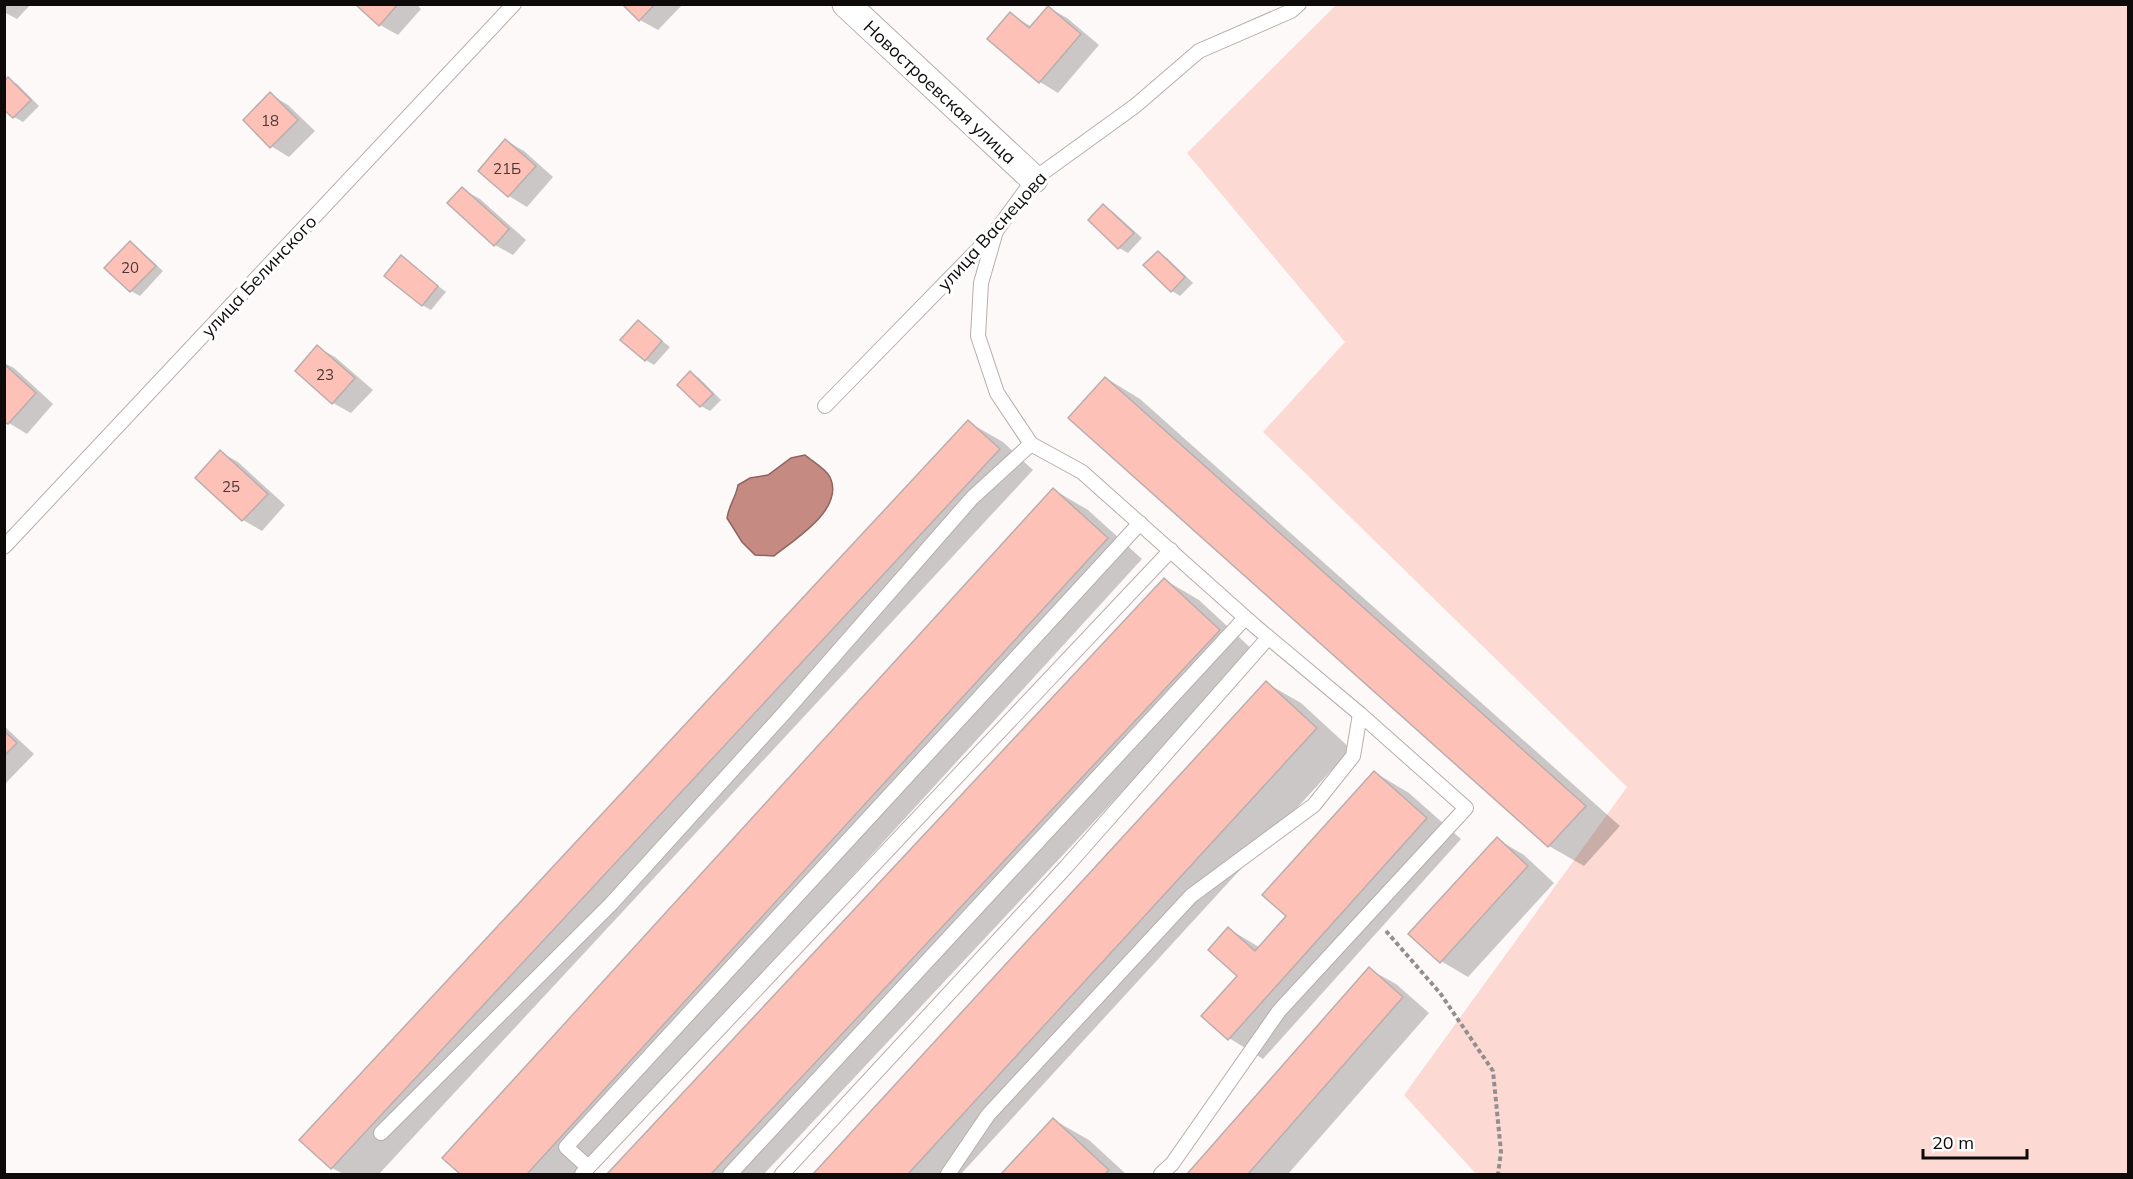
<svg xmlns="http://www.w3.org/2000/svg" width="2133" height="1179" font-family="Mulish,sans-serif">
<rect width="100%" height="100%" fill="#fef9f9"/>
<polygon fill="#fcd9d3" points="1337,4 2128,5 2128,1174 1476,1174 1404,1095 1627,787 1263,432 1345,342 1187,153"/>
<path fill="#c58b82" stroke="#8e645e" stroke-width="1.5" d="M805 455C812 461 826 469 830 477 845 509 795 539 774 556L755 555 742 542 727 518C729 505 736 497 738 485L750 478 768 475 791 458Z"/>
<g fill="#0003">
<polygon points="4,4 31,4 17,19 4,12"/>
<polygon points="357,4 416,4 421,9 398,35 380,25"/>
<polygon points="624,4 683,4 658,30 640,20"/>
<polygon points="1049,8 1067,18 1099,45 1058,93 1040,82 989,39 1010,14 1032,27"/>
<polygon points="8,79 17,84 39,106 23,122 14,117 4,107"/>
<polygon points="270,94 288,105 315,131 289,157 271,146"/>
<polygon points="506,141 524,151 553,177 527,207 509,196"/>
<polygon points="462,189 480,199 526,240 513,255 495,245"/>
<polygon points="1103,206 1112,211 1142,238 1128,253 1119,248 1090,220"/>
<polygon points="130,243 138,248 163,271 140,296 131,291 106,268"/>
<polygon points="1158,253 1167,258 1193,283 1180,296 1172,291"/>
<polygon points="401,257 446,292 431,310 422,305"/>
<polygon points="638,322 670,347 654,365 646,360"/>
<polygon points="317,347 335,357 373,390 351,413 333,403 297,370"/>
<polygon points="4,363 14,368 53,404 27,434 4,420"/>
<polygon points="690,373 699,378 721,400 710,411 701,406 679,385"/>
<polygon points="1106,378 1140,399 1620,826 1584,866 1549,846 1070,418"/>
<polygon points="968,422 1003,442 1033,470 379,1174 343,1174 332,1168"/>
<polygon points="220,452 238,462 285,505 262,531 243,520 197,478"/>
<polygon points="1054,490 1088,510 1142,559 580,1174 462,1174 444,1158"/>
<polygon points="1165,580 1199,600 1254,651 764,1174 609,1174"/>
<polygon points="1266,683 1301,703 1351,749 961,1174 815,1174"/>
<polygon points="4,726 34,754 4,785"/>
<polygon points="1374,772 1409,793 1461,839 1263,1059 1229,1038 1240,976 1229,929 1259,947 1288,916"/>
<polygon points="1497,839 1524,855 1554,883 1468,977 1441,961"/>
<polygon points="1369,969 1396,984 1429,1013 1288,1174 1189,1174"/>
<polygon points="1054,1120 1089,1140 1126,1174 1003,1174"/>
</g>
<g fill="#fec1b7" stroke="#b9aead" stroke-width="1.5">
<polygon points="355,4 398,4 379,26"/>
<polygon points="622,4 655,4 639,21"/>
<polygon points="1048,6 1081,34 1039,83 987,39 1010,12 1029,28"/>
<polygon points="8,77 31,100 13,118 4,110 4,81"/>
<polygon points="270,92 298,120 270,148 243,120"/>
<polygon points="505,139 536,166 508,197 478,171"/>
<polygon points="462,187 509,229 494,246 447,203"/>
<polygon points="1103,204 1134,233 1118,249 1088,220"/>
<polygon points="130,241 156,266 130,292 104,268"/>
<polygon points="1158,251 1185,277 1171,292 1143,265"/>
<polygon points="401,255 438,286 422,306 384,276"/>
<polygon points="638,320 662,341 645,361 620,340"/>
<polygon points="317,345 355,378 332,404 295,371"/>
<polygon points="4,364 36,393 8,424 4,422"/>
<polygon points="690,371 713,394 700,407 677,385"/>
<polygon points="1105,377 1586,806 1548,847 1068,418"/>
<polygon points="968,420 1000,449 331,1169 299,1140"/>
<polygon points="220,450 268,494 242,521 195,478"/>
<polygon points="1053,488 1108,538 527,1174 460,1174 442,1158"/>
<polygon points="1164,578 1220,630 711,1174 607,1174"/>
<polygon points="1266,681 1317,728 908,1174 813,1174"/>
<polygon points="4,731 17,743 4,756"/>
<polygon points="1374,771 1427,818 1228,1040 1201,1016 1237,976 1208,950 1228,927 1255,951 1286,916 1262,895"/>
<polygon points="1497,837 1528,866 1440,963 1408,934"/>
<polygon points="1369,967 1403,997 1248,1174 1187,1174"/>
<polygon points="1053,1118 1109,1170 1105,1174 1001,1174"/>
</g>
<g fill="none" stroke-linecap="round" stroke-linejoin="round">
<defs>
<g id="lane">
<polyline points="996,231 981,283 978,336 997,393 1031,444 1082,472 1256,627 1360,714 1466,808 1279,1011 1172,1164 1161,1174"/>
<polyline points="825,406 996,231 1034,179 1135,106 1199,51 1291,11 1299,4"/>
<polyline points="4,547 514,4"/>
<polyline points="381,1133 611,904 785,712 972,498 1031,444"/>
<polyline points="588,1167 566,1147 1140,523"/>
<polyline points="582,1174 1171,550"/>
<polyline points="730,1174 1245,618"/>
<polyline points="782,1174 1066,867 1268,638"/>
<polyline points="948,1174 988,1115 1191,896 1314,805 1353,756 1360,714"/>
</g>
<polyline id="street" points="846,4 1034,179"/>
</defs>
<use href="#lane" stroke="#b8adab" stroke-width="16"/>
<use href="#street" stroke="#b8adab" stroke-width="29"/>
<polyline stroke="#948f8f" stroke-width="4" stroke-dasharray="4.5 3" stroke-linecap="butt" points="1386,931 1440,993 1493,1071 1501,1152 1498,1174"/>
<use href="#lane" stroke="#fff" stroke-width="14"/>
<use href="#street" stroke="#fff" stroke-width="27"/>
</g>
<g text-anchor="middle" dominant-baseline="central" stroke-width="6" stroke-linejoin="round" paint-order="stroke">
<g font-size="15" fill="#4a3835">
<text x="270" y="120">18</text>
<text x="507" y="168">21Б</text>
<text x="130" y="267">20</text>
<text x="325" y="374">23</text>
<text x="231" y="486">25</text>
</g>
<g font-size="18" fill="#0e0a0a" stroke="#fff">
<text transform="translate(940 92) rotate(43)">Новостроевская улица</text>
<text transform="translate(992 231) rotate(-48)">улица Васнецова</text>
<text transform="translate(259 276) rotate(-47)">улица Белинского</text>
</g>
</g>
<rect width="2133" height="1179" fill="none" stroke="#0e0a0a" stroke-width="12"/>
<path d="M1923 1149v9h104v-9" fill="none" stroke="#0e0a0a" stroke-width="3"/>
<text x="1932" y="1149" font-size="18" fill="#0e0a0a" stroke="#ffffff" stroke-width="4.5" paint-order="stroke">20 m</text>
</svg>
